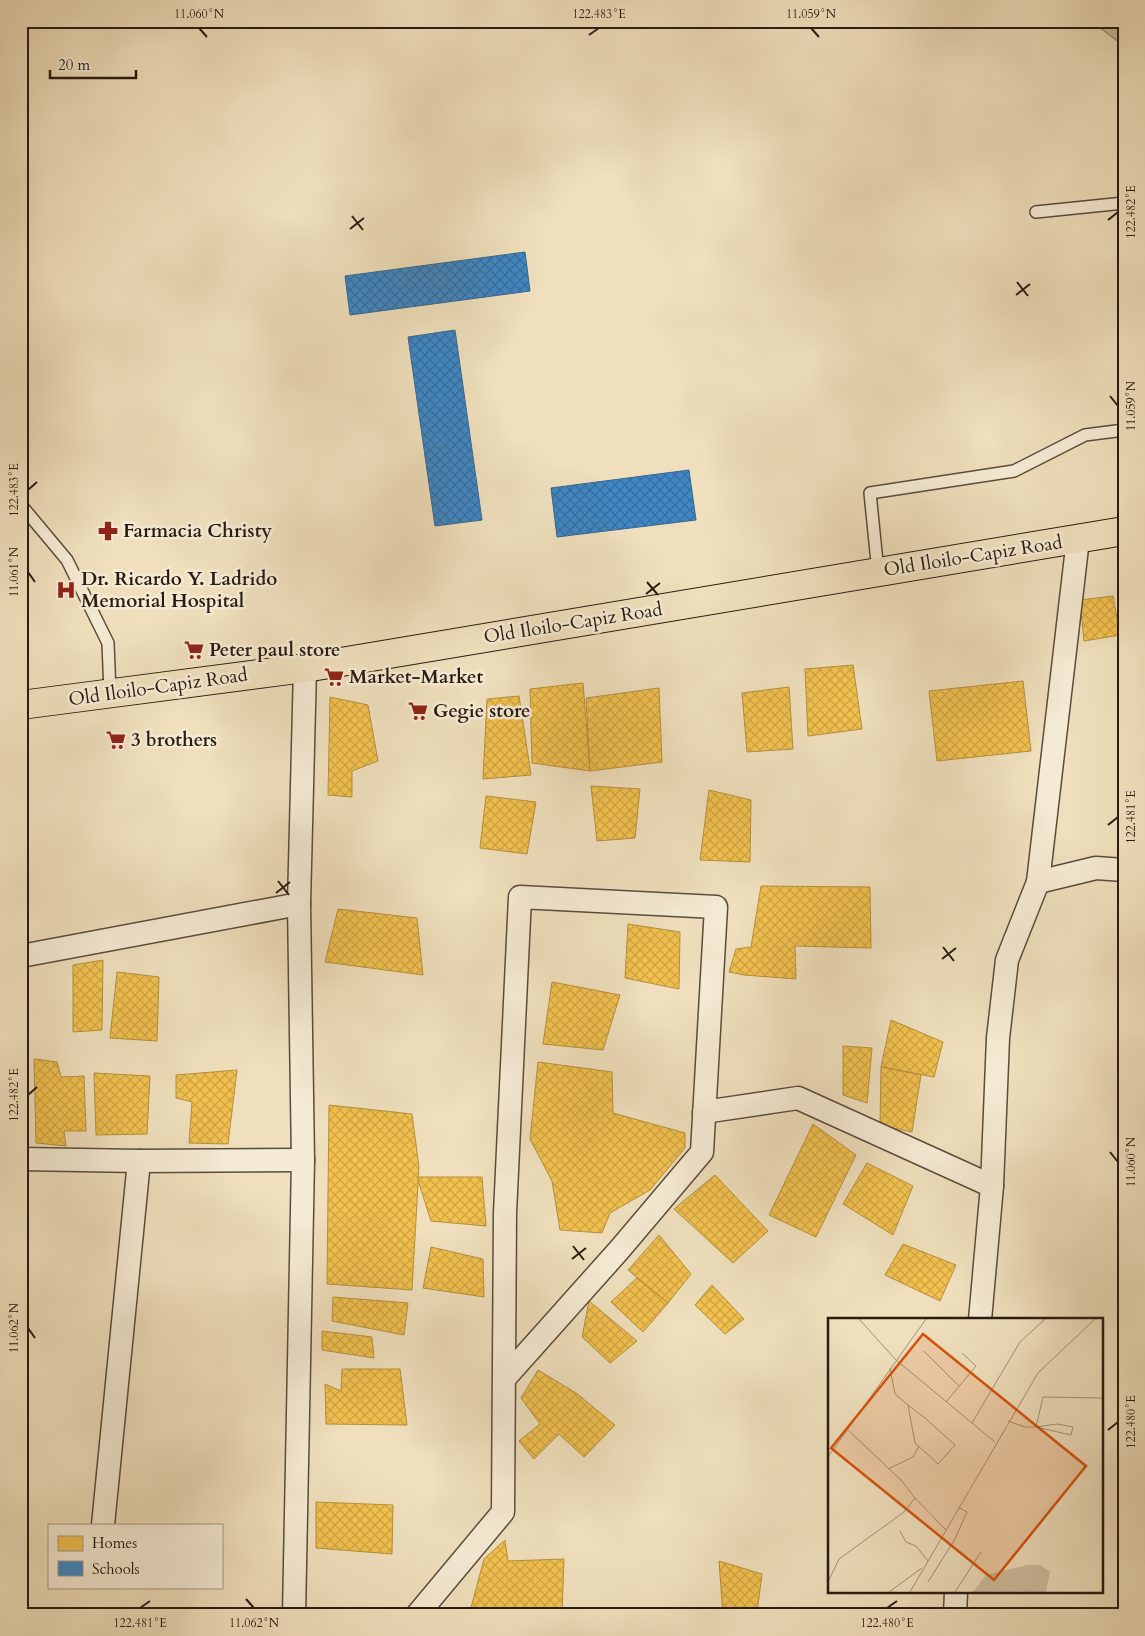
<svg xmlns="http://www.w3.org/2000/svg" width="1145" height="1636" font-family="Cardo,serif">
<defs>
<pattern id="homes-cross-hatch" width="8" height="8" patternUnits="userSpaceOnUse" patternTransform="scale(1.25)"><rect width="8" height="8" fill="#f2c14e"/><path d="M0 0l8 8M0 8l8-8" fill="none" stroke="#d0a543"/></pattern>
<pattern id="schools-cross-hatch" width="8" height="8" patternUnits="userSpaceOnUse" patternTransform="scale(1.25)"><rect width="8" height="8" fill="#3f88c5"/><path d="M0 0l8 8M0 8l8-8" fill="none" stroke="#356e9f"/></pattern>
</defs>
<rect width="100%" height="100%" fill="#efdfbc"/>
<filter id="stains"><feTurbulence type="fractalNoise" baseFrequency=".004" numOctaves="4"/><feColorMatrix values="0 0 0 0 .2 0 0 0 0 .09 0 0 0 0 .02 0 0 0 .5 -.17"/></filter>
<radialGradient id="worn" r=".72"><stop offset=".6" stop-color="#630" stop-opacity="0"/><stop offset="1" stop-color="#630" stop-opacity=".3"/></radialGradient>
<polygon fill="#cdbe9f" stroke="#7b6c58" points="1091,21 1124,21 1124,46"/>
<g fill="url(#homes-cross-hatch)" stroke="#b68f3c">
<polygon points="1113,596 1120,635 1084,641 1080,600"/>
<polygon points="853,665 862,729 808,736 805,669"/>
<polygon points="1023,681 1031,751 937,761 929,691"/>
<polygon points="583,683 590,771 532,763 530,689"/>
<polygon points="789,687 793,749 747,752 742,693"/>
<polygon points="659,688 662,762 590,771 586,698"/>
<polygon points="519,696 531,775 483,779 487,699"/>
<polygon points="330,697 368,705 378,761 352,771 352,797 328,795"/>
<polygon points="591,786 640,789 635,838 597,841"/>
<polygon points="709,790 751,800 750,862 700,860"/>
<polygon points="486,796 536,802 527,854 480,848"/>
<polygon points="761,886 870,887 871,948 795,946 796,979 744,975 729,972 736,949 751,947"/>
<polygon points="338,909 417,918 423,975 325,962"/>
<polygon points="628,924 680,932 679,989 625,978"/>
<polygon points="103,960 102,1030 73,1032 73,965"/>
<polygon points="117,972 159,977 157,1041 110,1038"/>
<polygon points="552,982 620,995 603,1050 543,1044"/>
<polygon points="891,1020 943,1042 934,1077 881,1067"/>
<polygon points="843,1046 872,1048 867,1103 843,1095"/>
<polygon points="34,1059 57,1062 61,1077 84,1076 86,1131 64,1131 66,1146 36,1143"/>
<polygon points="538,1062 612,1072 613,1113 685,1133 685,1148 650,1190 610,1213 602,1233 560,1230 552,1181 530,1139"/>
<polygon points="881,1067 921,1075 912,1132 880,1125"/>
<polygon points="237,1070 228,1144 189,1143 192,1102 176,1098 176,1075"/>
<polygon points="94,1073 150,1076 147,1134 96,1135"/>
<polygon points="329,1105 412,1114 419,1167 412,1290 327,1284"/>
<polygon points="813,1124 856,1155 816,1237 769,1215"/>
<polygon points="867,1163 913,1186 893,1235 843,1204"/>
<polygon points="715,1175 768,1231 733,1263 674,1209"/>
<polygon points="417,1177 482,1177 486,1226 431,1221"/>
<polygon points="659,1235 691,1274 668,1303 628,1270"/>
<polygon points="903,1244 956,1265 940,1301 885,1275"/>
<polygon points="431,1247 483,1259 484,1297 423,1288"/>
<polygon points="637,1278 668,1303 643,1332 611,1302"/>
<polygon points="712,1285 744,1319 725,1334 695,1305"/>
<polygon points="333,1297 408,1303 404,1335 332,1321"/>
<polygon points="589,1301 637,1341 610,1363 582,1337"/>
<polygon points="322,1331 372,1337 374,1358 322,1350"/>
<polygon points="342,1369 400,1369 407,1425 326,1424 325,1384 341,1391"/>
<polygon points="538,1370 576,1393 615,1425 584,1457 559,1434 534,1459 519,1441 540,1424 521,1398"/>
<polygon points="316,1502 393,1505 392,1554 316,1548"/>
<polygon points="505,1540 508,1561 564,1559 562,1614 469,1615 484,1559"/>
<polygon points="719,1561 762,1574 757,1613 723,1615"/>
</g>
<g fill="url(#schools-cross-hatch)" stroke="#38678f">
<polygon points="525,252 530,291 350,315 345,276"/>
<polygon points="455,330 482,520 435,526 408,337"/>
<polygon points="689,470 696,520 557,537 551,488"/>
</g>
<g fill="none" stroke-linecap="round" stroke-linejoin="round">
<defs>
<g id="service">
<polyline points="1036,212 1124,203"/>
<polyline points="21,505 67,560 108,643 110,693"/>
<polyline points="878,572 870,493 1014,471 1085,435 1124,430"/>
</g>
<g id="minor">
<polyline points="1038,882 1078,539"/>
<polyline points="21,956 299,904"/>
<polyline points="704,1112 798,1098 992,1186"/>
<polyline points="21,1159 139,1161 303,1160"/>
<polyline points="980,1320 992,1186 998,1038 1007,960 1038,882 1096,868 1124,870"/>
<polyline points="103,1525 139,1161"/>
<polyline points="294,1615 303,1160 299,904 305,668"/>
<polyline points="417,1615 503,1512 505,1213 520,897 716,907 702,1152 620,1249 504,1379"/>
<polyline points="955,1615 956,1592"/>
</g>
<polyline id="primary" points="21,705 305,668 1124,531"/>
</defs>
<use href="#service" stroke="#5a4c3c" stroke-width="14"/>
<use href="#minor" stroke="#5a4c3c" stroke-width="25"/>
<use href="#primary" stroke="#291b12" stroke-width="30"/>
<use href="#service" stroke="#f5ead3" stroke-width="11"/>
<use href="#minor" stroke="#f5ead3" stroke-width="22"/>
<use href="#primary" stroke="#efdfbc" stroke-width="28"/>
</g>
<path fill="none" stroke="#291b12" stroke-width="2" d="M199 28 207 37M811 28 819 37M589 35 599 28M352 216 363 230M1108 220 1118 212M350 229 364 218M1017 282 1028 296M1016 295 1030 284M1110 396 1118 406M28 490 37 482M28 572 35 582M647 582 658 595M646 594 660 583M1108 825 1118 817M278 881 289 895M276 893 290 882M943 947 954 961M942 959 956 948M28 1095 37 1087M1110 1152 1118 1162M573 1246 584 1260M572 1259 586 1248M28 1328 35 1338M1108 1430 1118 1422M246 1599 254 1608M140 1608 150 1601M887 1608 897 1601"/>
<defs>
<symbol id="pharmacy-bare" viewBox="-9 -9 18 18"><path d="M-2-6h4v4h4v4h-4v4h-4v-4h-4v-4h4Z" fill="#8f2418" stroke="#f5ead3" stroke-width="2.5" paint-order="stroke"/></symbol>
<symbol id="hospital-bare" viewBox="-9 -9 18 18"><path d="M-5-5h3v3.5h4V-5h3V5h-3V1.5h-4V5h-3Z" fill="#8f2418" stroke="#f5ead3" stroke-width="2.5" paint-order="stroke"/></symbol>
<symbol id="supermarket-bare" viewBox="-9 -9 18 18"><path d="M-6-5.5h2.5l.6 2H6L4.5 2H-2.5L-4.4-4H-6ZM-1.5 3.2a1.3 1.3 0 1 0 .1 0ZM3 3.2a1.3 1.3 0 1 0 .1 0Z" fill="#8f2418" stroke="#f5ead3" stroke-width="2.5" paint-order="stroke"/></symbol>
</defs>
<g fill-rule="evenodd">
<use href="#pharmacy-bare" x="94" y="517" width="28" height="28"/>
<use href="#hospital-bare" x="52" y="576" width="28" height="28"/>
<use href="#supermarket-bare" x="180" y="636" width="28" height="28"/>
<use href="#supermarket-bare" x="320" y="663" width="28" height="28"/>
<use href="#supermarket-bare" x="404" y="697" width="28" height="28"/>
<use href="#supermarket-bare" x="102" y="726" width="28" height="28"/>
</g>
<g text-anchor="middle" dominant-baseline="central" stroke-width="5" stroke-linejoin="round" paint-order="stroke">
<g font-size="19" font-weight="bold" fill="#291b12" stroke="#f5ead3" text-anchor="start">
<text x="123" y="531">Farmacia Christy</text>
<text x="81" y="579">Dr. Ricardo Y. Ladrido<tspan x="81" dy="22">Memorial Hospital</tspan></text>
<text x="209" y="650">Peter paul store</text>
<text x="349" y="677">Market-Market</text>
<text x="433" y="711">Gegie store</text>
<text x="131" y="740">3 brothers</text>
</g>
<g font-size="19" fill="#291b12" stroke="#f5ead3">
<text transform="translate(973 556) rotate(-9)">Old Iloilo-Capiz Road</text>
<text transform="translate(573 623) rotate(-9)">Old Iloilo-Capiz Road</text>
<text transform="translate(158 687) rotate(-8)">Old Iloilo-Capiz Road</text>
</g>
</g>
<g transform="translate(828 1318)">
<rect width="275" height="275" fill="#efdfbc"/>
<path d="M199 247H212L222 254 218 274H145L158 257Z" fill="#cdbe9f"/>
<path fill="none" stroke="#a09178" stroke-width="1" d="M31 1 68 42 167 124M96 33 131 68M62 50 67 76 80 87 94 98 97 100 127 127 110 146 87 125 80 87M118 84 148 48 134 35M180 103 197 109H208L229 106 245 109 243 117 208 109 215 79 275 80M144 105 192 24 217 1M0 139 98 1M60 151 85 139 91 128M87 180 118 212M72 213 78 224 88 228 100 243M0 264 11 241 76 194 87 180 74 163 19 111M100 264 127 221 139 194 130 189M61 274 94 250M82 274 210 55 267 1M127 274 153 234"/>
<path fill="#d5530d" fill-opacity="0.15" stroke="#d5530d" stroke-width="2.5" d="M95 16 258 148 166 262 3 130Z"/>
<rect width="275" height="275" fill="none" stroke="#291b12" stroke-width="2.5"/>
</g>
<rect width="1145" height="1636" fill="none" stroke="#efdfbc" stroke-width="55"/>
<rect x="48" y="1524" width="175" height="65" fill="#f5ead3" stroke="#a39786"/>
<rect x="58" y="1536" width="25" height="15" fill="#f2c14e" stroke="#a39786"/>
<text x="92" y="1548" font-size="15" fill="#291b12">Homes</text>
<rect x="58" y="1561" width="25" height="15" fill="#3f88c5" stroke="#a39786"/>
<text x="92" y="1574" font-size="15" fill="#291b12">Schools</text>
<path d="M50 70v8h86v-8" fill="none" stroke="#291b12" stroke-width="2.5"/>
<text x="58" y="70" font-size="15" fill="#291b12" stroke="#f5ead3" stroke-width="4" paint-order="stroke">20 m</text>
<rect x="28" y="28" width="1090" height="1580" fill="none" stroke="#291b12" stroke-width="2"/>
<g font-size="12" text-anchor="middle" fill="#291b12">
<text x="199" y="18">11.060°N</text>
<text x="599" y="18">122.483°E</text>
<text x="811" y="18">11.059°N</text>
<text transform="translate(1131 212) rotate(-90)" y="4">122.482°E</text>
<text transform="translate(1131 406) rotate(-90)" y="4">11.059°N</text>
<text transform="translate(14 490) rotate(-90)" y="4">122.483°E</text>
<text transform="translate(14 572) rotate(-90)" y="4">11.061°N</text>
<text transform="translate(1131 817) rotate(-90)" y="4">122.481°E</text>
<text transform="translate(14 1095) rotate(-90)" y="4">122.482°E</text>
<text transform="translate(1131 1162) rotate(-90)" y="4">11.060°N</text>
<text transform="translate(14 1328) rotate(-90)" y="4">11.062°N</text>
<text transform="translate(1131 1422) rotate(-90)" y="4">122.480°E</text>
<text x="140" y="1627">122.481°E</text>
<text x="254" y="1627">11.062°N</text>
<text x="887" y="1627">122.480°E</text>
</g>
<rect width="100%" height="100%" filter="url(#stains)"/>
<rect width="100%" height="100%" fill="url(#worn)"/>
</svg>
